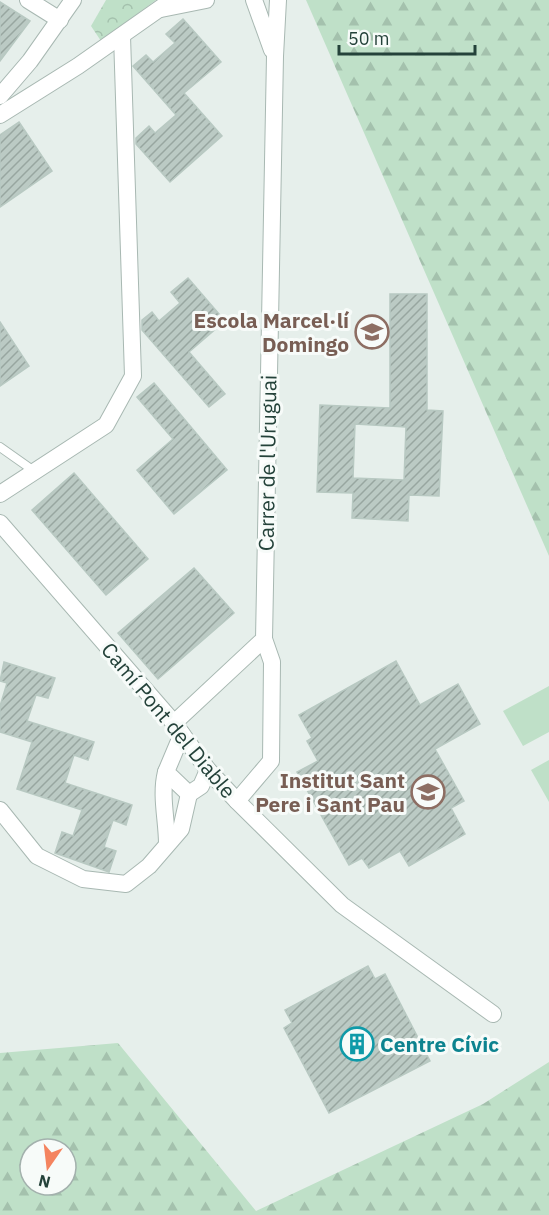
<svg xmlns="http://www.w3.org/2000/svg" width="549" height="1215" font-family="'IBM Plex Sans',sans-serif">
<defs>
<pattern id="forest-firs" width="22" height="20" patternUnits="userSpaceOnUse" patternTransform="scale(1.5)"><rect width="22" height="20" fill="#bfe0c8"/><path d="M5 1l3.5 6h-7zM16 11l3.5 6h-7z" fill="#a4c1ad"/></pattern>
<pattern id="park-crowns" width="20" height="18" patternUnits="userSpaceOnUse" patternTransform="scale(1.5)"><rect width="20" height="18" fill="#bfe0c8"/><path d="M2 6a3 3 0 1 1 6 0M12 15a3 3 0 1 1 6 0" fill="none" stroke="#a4c1ad"/></pattern>
<pattern id="building-hatch" width="6" height="6" patternUnits="userSpaceOnUse" patternTransform="scale(1.5)"><rect width="6" height="6" fill="#bbcac4"/><path d="M-1 1l2-2M0 6l6-6M5 7l2-2" fill="none" stroke="#98a6a0"/></pattern>
</defs>
<rect width="100%" height="100%" fill="#e6efeb"/>
<g fill="#bfe0c8">
<polygon points="549,686 549,732 523,746 503,711"/>
<polygon points="549,760 549,802 531,770"/>
</g>
<g fill="url(#forest-firs)" fill-rule="evenodd">
<polygon points="306,0 549,0 549,556"/>
<path d="M118 1043 256 1211 483 1104 549 1062V1215H0V1053ZM30 1149H66V1185H30Z"/>
</g>
<polygon fill="url(#park-crowns)" points="106,0 156,0 101,41 91,26"/>
<g fill="url(#building-hatch)" stroke="#b8c9c2" stroke-width="1.5" fill-rule="evenodd">
<polygon points="0,2 30,21 0,61"/>
<polygon points="183,19 221,62 184,93 222,136 170,182 136,144 136,138 149,126 155,133 176,115 133,66 146,55 153,62 175,43 166,34"/>
<polygon points="19,122 52,171 0,207 0,135"/>
<polygon points="188,278 225,321 189,352 225,394 209,407 142,330 142,320 152,312 159,321 180,303 171,292"/>
<path d="M390 294H427V410L443 411 439 496 409 495 408 521 352 518 353 493 317 492 320 405 390 408ZM355 424 406 427 404 480 353 478Z"/>
<polygon points="0,322 29,366 0,386"/>
<polygon points="154,383 227,470 174,514 137,470 173,439 137,397"/>
<polygon points="74,473 148,559 106,595 32,510"/>
<polygon points="194,568 234,613 158,679 118,633"/>
<polygon points="396,661 420,705 458,684 480,724 435,749 464,801 451,808 465,834 409,866 400,851 369,868 362,858 349,865 297,772 318,761 307,741 312,738 299,715"/>
<polygon points="4,662 55,678 48,698 36,695 27,721 94,742 88,760 74,755 65,783 132,805 126,825 113,820 104,847 116,851 109,872 55,853 62,832 73,836 82,810 17,789 32,742 0,732 0,706 7,683 0,681"/>
<polygon points="368,966 375,979 385,974 430,1061 329,1113 284,1028 292,1023 285,1010"/>
</g>
<g fill="none" stroke-linecap="round" stroke-linejoin="round">
<defs>
<polyline id="lane" points="0,447 34,471"/>
<g id="street">
<polyline points="28,0 60,20"/>
<polyline points="254,0 272,50"/>
<polyline points="161,9 206,0"/>
<polyline points="0,96 30,61 73,0"/>
<polyline points="0,115 78,66 172,0"/>
<polyline points="0,494 106,425 133,376 122,36"/>
<polyline points="0,523 174,723 208,770 237,801 342,905 493,1014"/>
<polyline points="174,723 264,639 275,56 278,0"/>
<polyline points="182,734 166,772 189,794 201,786 208,770"/>
<path d="M166 772C160 795 167 820 167 844"/>
<polyline points="237,801 271,761 272,662 264,639"/>
<polyline points="0,810 37,856 83,879 126,884 149,866 181,829 189,794"/>
</g>
</defs>
<use href="#lane" stroke="#a8b8b2" stroke-width="10"/>
<use href="#street" stroke="#a8b8b2" stroke-width="18"/>
<use href="#lane" stroke="#fff" stroke-width="8"/>
<use href="#street" stroke="#fff" stroke-width="16"/>
</g>
<defs>
<symbol id="school-ring" viewBox="-11 -11 22 22"><circle r="9.5" fill="#f7fbf9" stroke="#8d6e63" stroke-width="1.5"/><path d="M0-5L7-2L0 1L-7-2ZM-4 1L0 2.5L4 1V4Q0 6-4 4Z" fill="#8d6e63"/></symbol>
<symbol id="building-ring" viewBox="-11 -11 22 22"><circle r="9.5" fill="#f7fbf9" stroke="#0f9aa8" stroke-width="1.5"/><path d="M-4-6H4V6H1V3H-1V6H-4ZM-2.5-4.3h1.7v1.8h-1.7ZM.8-4.3h1.7v1.8H.8ZM-2.5-1h1.7V.8h-1.7ZM.8-1h1.7V.8H.8Z" fill="#0f9aa8"/></symbol>
</defs>
<g fill-rule="evenodd">
<use href="#school-ring" x="353" y="313" width="38" height="38"/>
<use href="#school-ring" x="409" y="773" width="38" height="38"/>
<use href="#building-ring" x="338" y="1025" width="38" height="38"/>
</g>
<g text-anchor="middle" dominant-baseline="central" stroke-width="6" stroke-linejoin="round" paint-order="stroke">
<g font-size="21" font-weight="bold" fill="#785e54" stroke="#f7fbf9" text-anchor="end">
<text x="349" y="320">Escola Marcel·lí<tspan x="349" dy="24">Domingo</tspan></text>
<text x="405" y="780">Institut Sant<tspan x="405" dy="24">Pere i Sant Pau</tspan></text>
</g>
<g font-size="21" fill="#24423a" stroke="#f7fbf9">
<text transform="translate(267 463) rotate(-89)">Carrer de l'Uruguai</text>
<text transform="translate(169 720) rotate(50)">Camí Pont del Diable</text>
</g>
<g font-size="21" font-weight="bold" fill="#0d838f" stroke="#f7fbf9" text-anchor="start">
<text x="380" y="1044">Centre Cívic</text>
</g>
</g>
<g transform="translate(48 1167) rotate(194)"><circle r="28" fill="#f7fbf9" stroke="#a3b1ad" stroke-width="1.5"/>
<path d="M0-4.5L10 22L0 15L-10 22Z" fill="#f4845f"/>
<text y="-9" font-size="16" font-weight="bold" text-anchor="middle" fill="#24423a">N</text>
</g>
<path d="M339 45v9h136v-9" fill="none" stroke="#24423a" stroke-width="3"/>
<text x="348" y="45" font-size="18" fill="#24423a" stroke="#f7fbf9" stroke-width="4.5" paint-order="stroke">50 m</text>
</svg>
